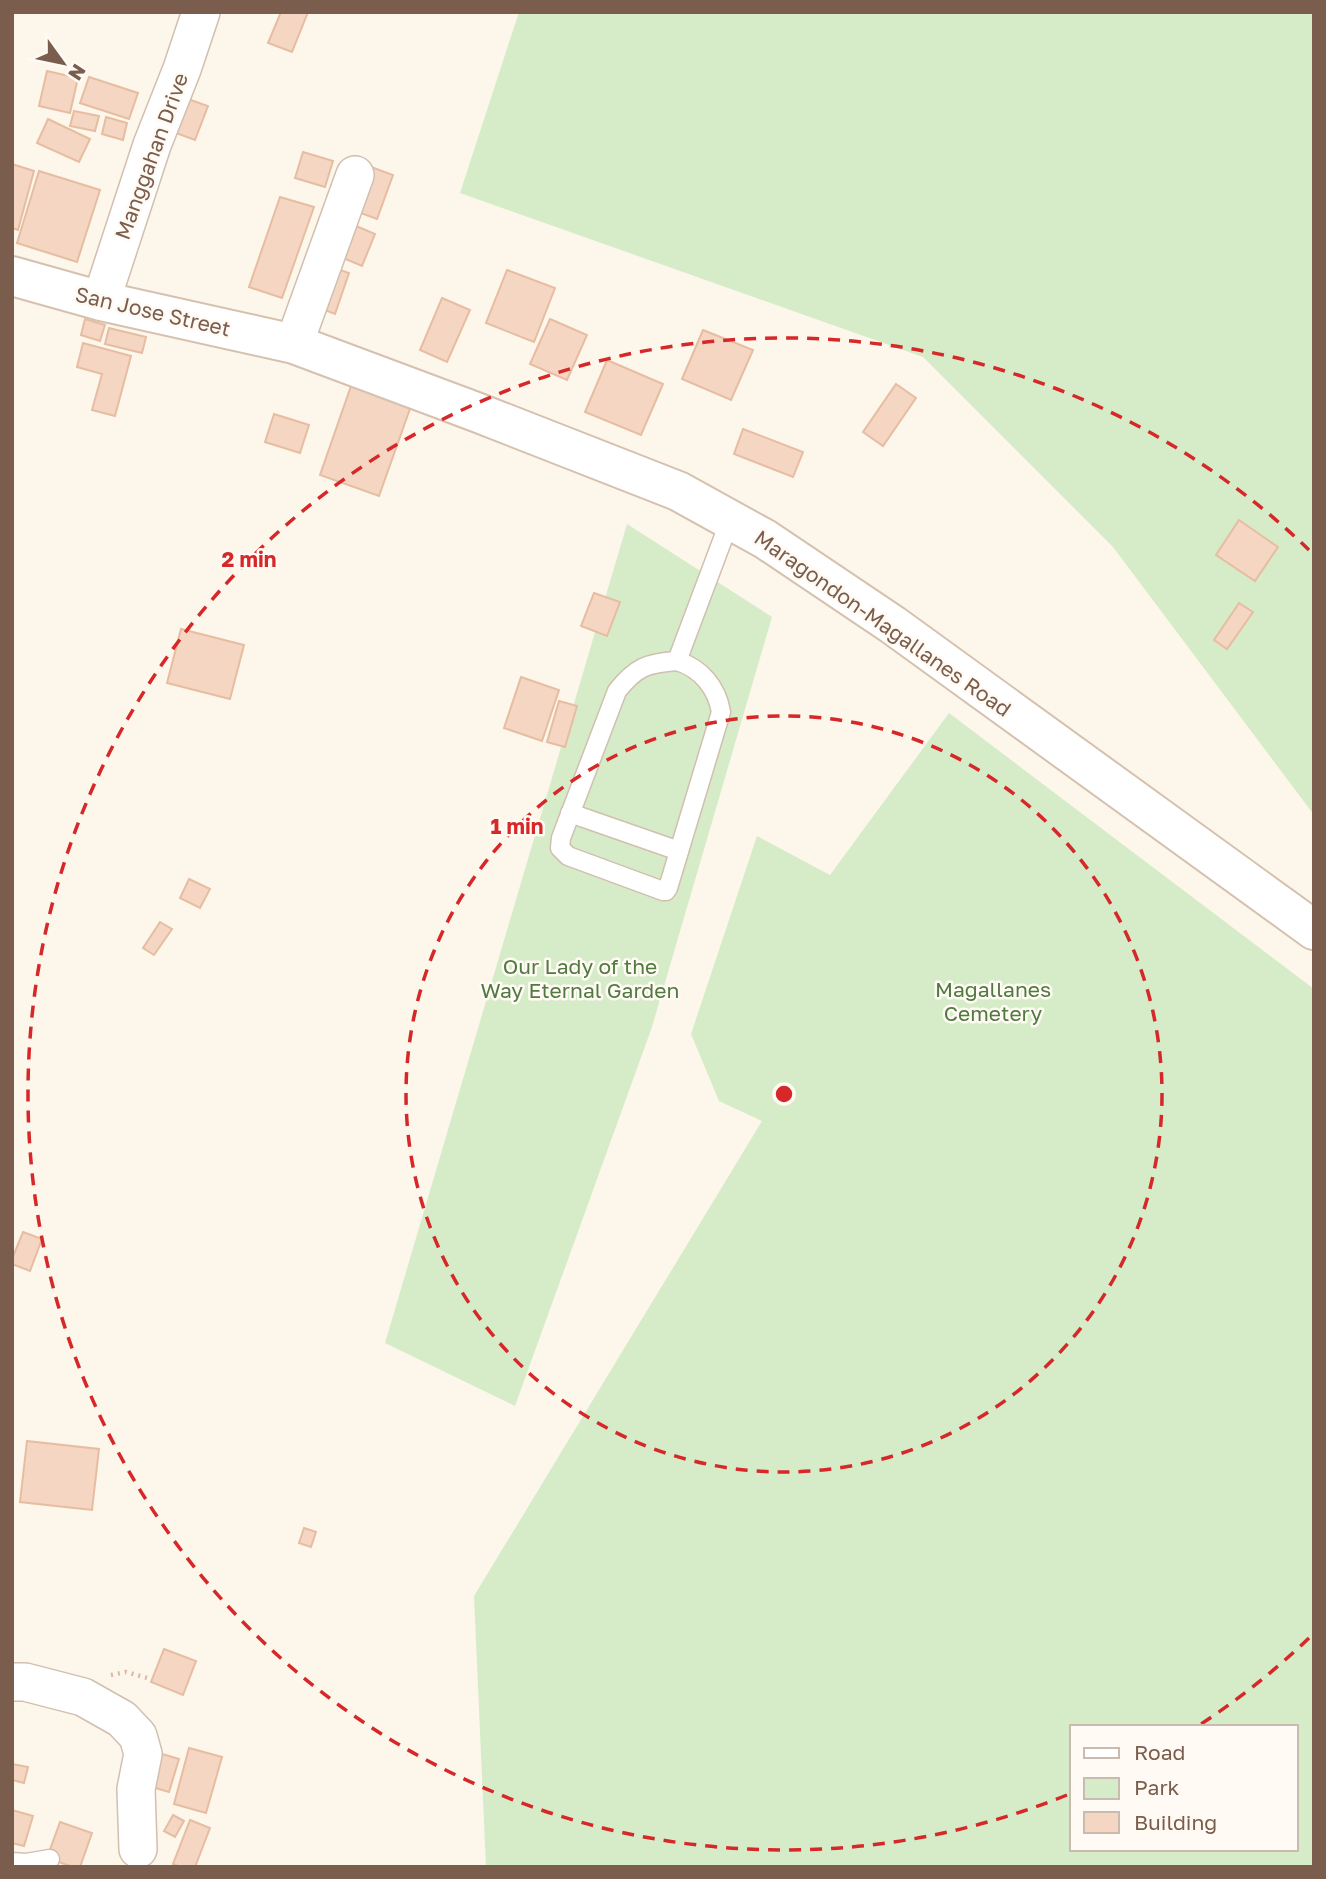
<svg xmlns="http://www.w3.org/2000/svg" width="1326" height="1879" font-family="'Golos Text',sans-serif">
<rect width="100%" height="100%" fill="#fdf6eb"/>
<g fill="#d6ecc8" fill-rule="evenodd">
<polygon points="519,12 1314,12 1314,815 1113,547 923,357 460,193"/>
<polygon points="627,524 772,617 652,1027 515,1406 385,1343"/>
<path d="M949 713 1314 989V1867H486L474 1596 762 1121 719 1101 691 1034 757 836 830 875ZM1072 1727H1296V1849H1072Z"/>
</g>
<g fill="#f4d6c2" stroke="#e7bda2" stroke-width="2">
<polygon points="281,12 308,12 292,52 268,43"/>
<polygon points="47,71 78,78 70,113 39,106"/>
<polygon points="89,77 138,93 129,119 80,103"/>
<polygon points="185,98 208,106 195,140 173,132"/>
<polygon points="74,111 99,116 95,131 70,126"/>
<polygon points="106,117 127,123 123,140 102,134"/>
<polygon points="48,119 90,139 79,162 37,143"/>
<polygon points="303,152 333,161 325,187 295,178"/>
<polygon points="12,164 34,171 18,230 12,228"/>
<polygon points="363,164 393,175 377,219 347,208"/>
<polygon points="39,171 100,190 77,262 17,243"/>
<polygon points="280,197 314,207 282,298 249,287"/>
<polygon points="342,220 375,234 362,266 329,252"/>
<polygon points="324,264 349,273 335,314 309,304"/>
<polygon points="507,270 555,288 534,342 486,323"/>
<polygon points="442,298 470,310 447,362 420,350"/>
<polygon points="85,319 105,325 100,341 81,335"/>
<polygon points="550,319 587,335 567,380 530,364"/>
<polygon points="109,328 146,337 142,353 105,344"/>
<polygon points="703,330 753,350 731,400 682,379"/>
<polygon points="83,343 131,356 115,416 92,410 102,374 77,367"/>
<polygon points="607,360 663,384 641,435 585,412"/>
<polygon points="896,384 916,398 883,446 863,432"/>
<polygon points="351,386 411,406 379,496 320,475"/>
<polygon points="274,414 309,425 300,453 265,442"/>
<polygon points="743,429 803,452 793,477 734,454"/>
<polygon points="1239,520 1278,547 1255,581 1216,555"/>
<polygon points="594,593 620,602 607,636 581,626"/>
<polygon points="1239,603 1253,612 1227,649 1214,640"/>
<polygon points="181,629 244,645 230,699 167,683"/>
<polygon points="521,677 559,690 542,741 504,728"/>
<polygon points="559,701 577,706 565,747 547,742"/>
<polygon points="189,879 210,889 200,908 180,898"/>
<polygon points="160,922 172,929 154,955 143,948"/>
<polygon points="23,1232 42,1239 30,1271 12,1264 12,1259"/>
<polygon points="27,1441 99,1449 92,1510 20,1502"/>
<polygon points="304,1528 316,1532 311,1547 299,1543"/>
<polygon points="164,1649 196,1661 183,1695 151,1682"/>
<polygon points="189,1748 222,1757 206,1813 174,1804"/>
<polygon points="152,1751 179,1759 169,1792 142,1784"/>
<polygon points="12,1764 28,1767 24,1783 12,1780"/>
<polygon points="12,1810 33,1816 24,1846 12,1843"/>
<polygon points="173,1815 184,1821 175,1837 164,1831"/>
<polygon points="190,1820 210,1828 195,1867 180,1867 173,1864"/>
<polygon points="60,1822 92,1833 80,1867 73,1867 47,1858"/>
</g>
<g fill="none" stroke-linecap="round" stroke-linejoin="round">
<defs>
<g id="lane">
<path d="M677 661C701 668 717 688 721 712L668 888 666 891H663L568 856 560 848 561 838 617 691C636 667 647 663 677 661Z"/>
<polyline points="677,661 730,520"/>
<polyline points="570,813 679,851"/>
<polyline points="12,1862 26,1863 50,1859"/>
</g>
<g id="street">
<polyline points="101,301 152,145 182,69 201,12"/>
<polyline points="294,344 355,175"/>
<polyline points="12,1682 25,1682 83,1697 122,1719 138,1736 143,1754 136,1789 138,1849"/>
</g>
<polyline id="secondary" points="12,276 101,301 294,344 476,412 678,491 765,539 893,625 1314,930"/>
</defs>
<use href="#lane" stroke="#d1bfaf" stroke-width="21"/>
<use href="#street" stroke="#d1bfaf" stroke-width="40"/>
<use href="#secondary" stroke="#d6c1af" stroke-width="42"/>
<polyline stroke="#dab9a4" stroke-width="4.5" stroke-dasharray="2 5" stroke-linecap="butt" points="111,1675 126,1672 151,1679"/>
<use href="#lane" stroke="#fff" stroke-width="18"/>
<use href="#street" stroke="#fff" stroke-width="37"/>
<use href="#secondary" stroke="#fff" stroke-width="38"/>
</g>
<g fill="none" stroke="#d62828" stroke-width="3.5" stroke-dasharray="12 9">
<circle cx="784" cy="1094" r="378"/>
<path d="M1309 1638A756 756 0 0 1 1201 1724M1067 1795A756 756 0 1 1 1309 550"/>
</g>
<g text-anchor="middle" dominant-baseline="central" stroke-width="5" stroke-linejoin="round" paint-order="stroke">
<g font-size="21" fill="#7a5d4c" stroke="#fffaf3">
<text transform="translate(151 156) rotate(-70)">Manggahan Drive</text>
<text transform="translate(153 311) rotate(13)">San Jose Street</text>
<text transform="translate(883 623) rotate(35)">Maragondon-Magallanes Road</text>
</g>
<g font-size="21" fill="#517a41" stroke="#fffaf3">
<text x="580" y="966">Our Lady of the<tspan x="580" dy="24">Way Eternal Garden</tspan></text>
<text x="993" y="989">Magallanes<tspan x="993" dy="24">Cemetery</tspan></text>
</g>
</g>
<circle cx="784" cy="1094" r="10" fill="#d62828" stroke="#fffaf3" stroke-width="3.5"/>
<g font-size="21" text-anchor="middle" font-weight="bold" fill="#d62828" stroke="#fffaf3" stroke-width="5" stroke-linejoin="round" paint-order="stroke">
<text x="249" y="567">2 min</text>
<text x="517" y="834">1 min</text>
</g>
<rect width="1326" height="1879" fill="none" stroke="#7a5d4c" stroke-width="28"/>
<rect x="1070" y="1725" width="228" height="126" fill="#fffaf3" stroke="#cabbb0" stroke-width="2"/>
<rect x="1084" y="1748" width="35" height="10" fill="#ffffff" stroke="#cabbb0" stroke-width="2"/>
<text x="1134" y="1760" font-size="21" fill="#7a5d4c">Road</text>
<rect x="1084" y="1778" width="35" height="21" fill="#d6ecc8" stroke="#cabbb0" stroke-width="2"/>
<text x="1134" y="1795" font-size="21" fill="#7a5d4c">Park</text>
<rect x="1084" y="1812" width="35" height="21" fill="#f4d6c2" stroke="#cabbb0" stroke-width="2"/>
<text x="1134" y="1830" font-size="21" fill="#7a5d4c">Building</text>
<g transform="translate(63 63) rotate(123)" stroke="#fffaf3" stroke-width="5" paint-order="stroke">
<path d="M0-5L12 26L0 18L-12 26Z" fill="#7a5d4c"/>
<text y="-10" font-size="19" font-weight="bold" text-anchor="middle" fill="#7a5d4c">N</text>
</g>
</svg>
